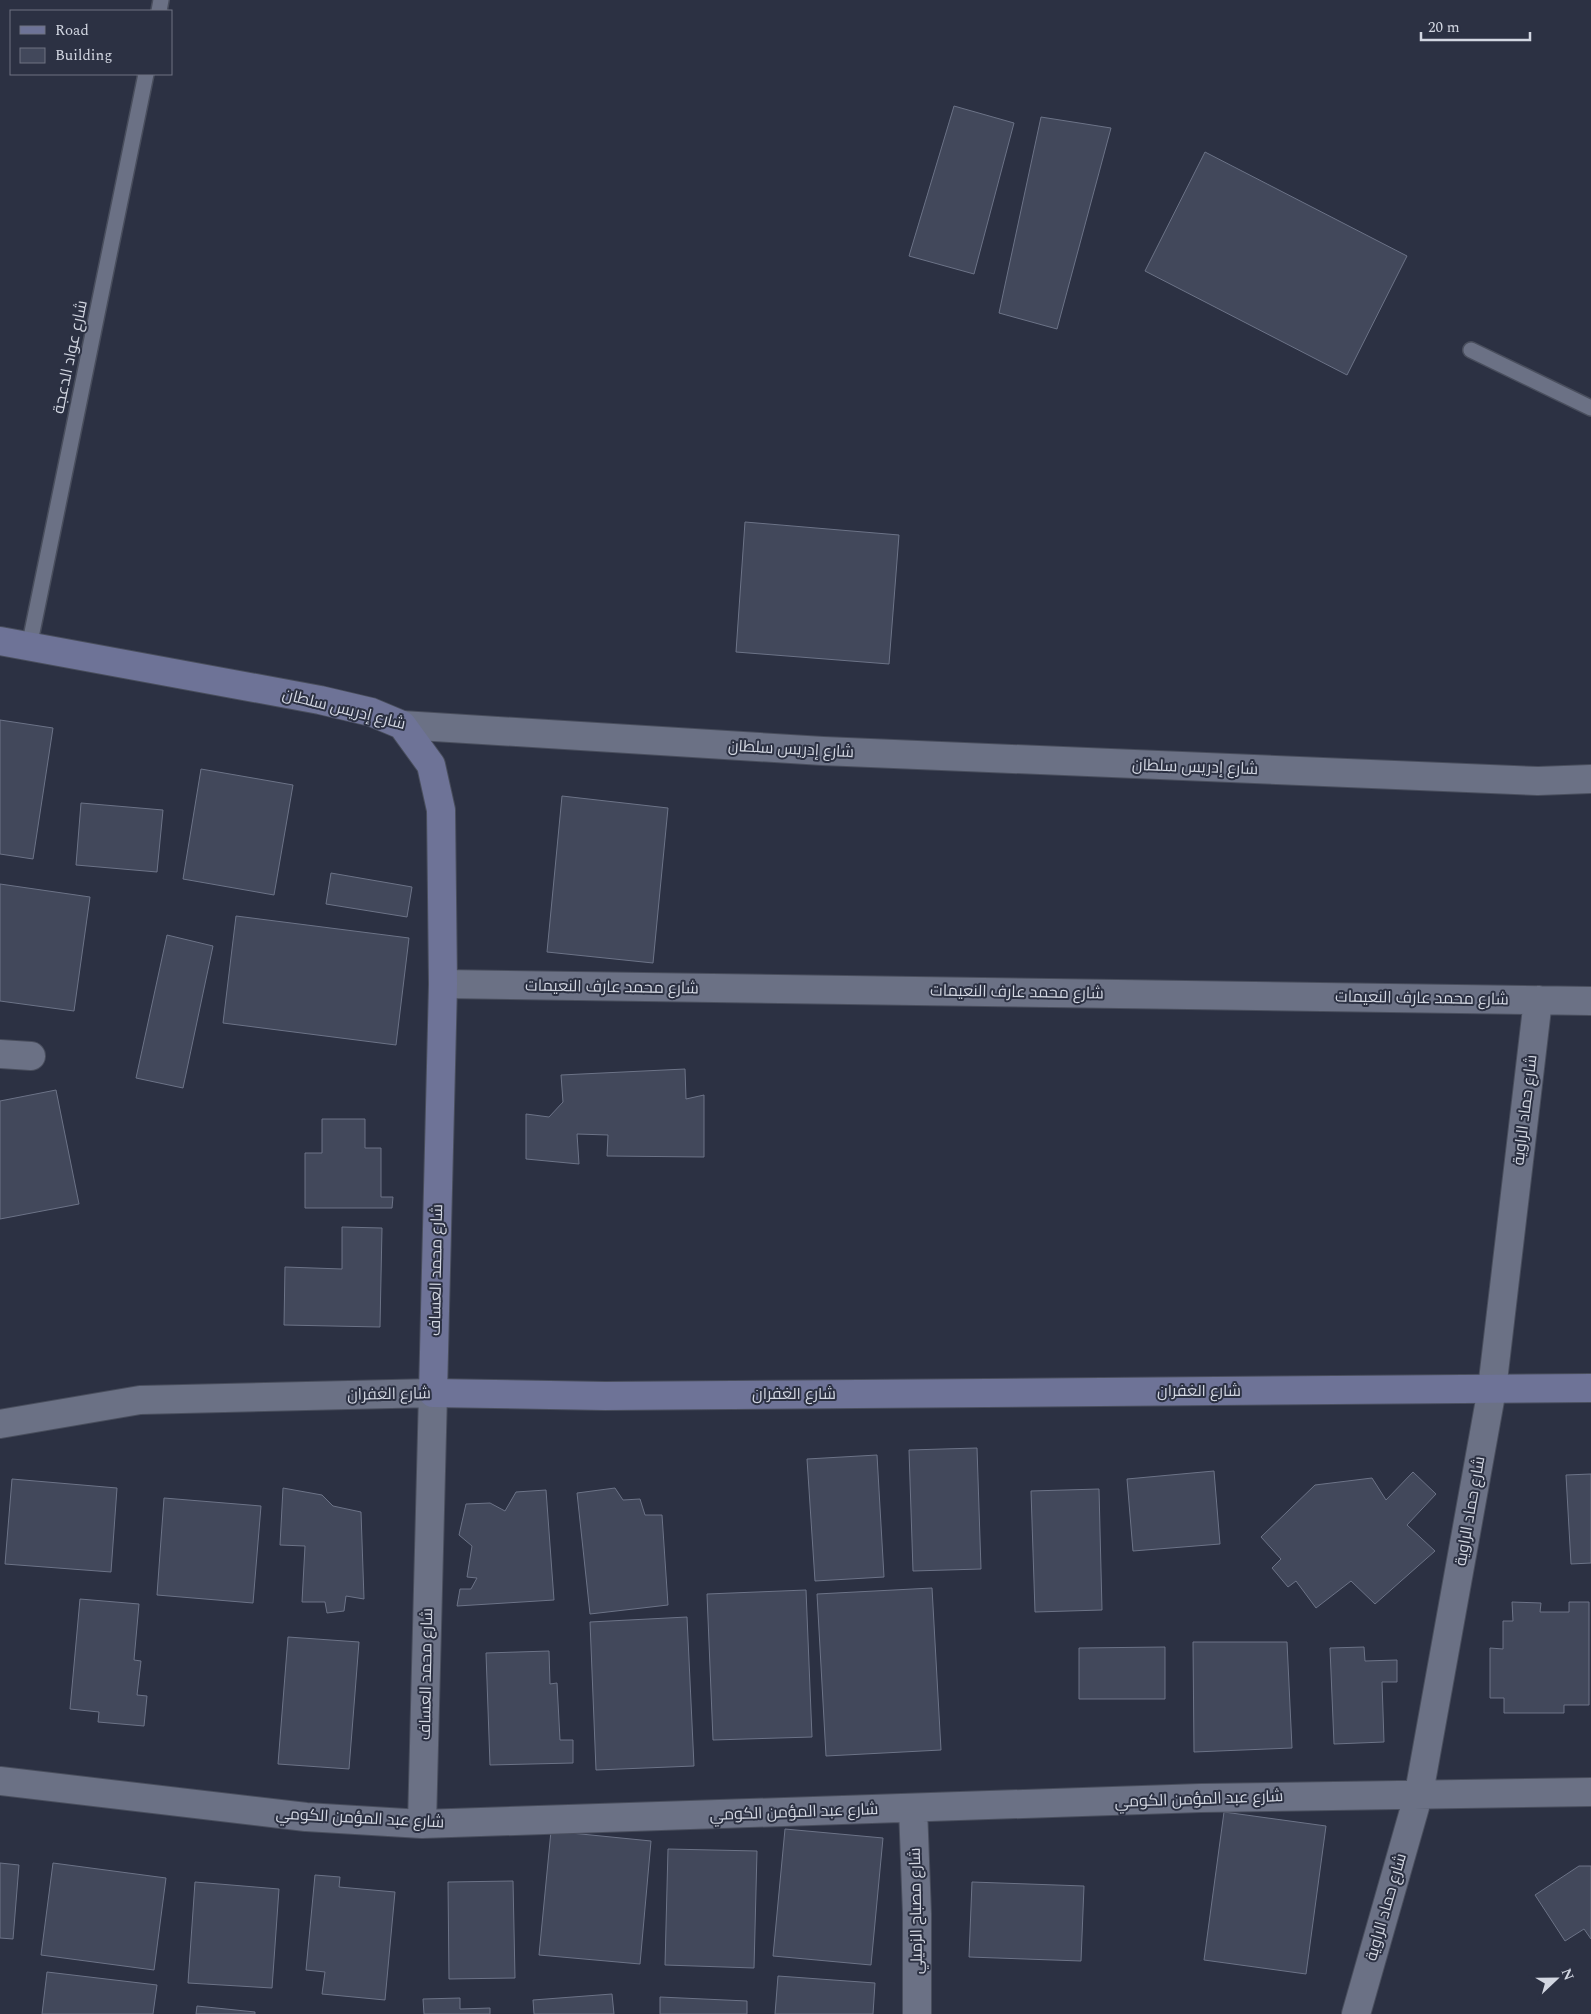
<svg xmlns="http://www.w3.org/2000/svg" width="1591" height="2014" viewBox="0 0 1591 2014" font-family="Spectral,Cairo,serif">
<rect width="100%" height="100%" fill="#2c3143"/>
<!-- building -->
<path fill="#42485b" stroke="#6c7387" d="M954,106L1014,123L974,274L909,256Z
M1041,117L1111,128L1057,329L999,313Z
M1205,152L1407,256L1347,375L1145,271Z
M745,522L899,535L889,664L736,652Z
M0,720L53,728L33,859L0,854Z
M201,769L293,785L274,895L183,879Z
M562,796L668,808L653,963L547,952Z
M81,803L163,810L157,872L76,865Z
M331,873L412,887L407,917L326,904Z
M0,884L90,897L74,1011L0,1001Z
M236,916L409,938L396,1045L223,1023Z
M167,935L213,946L183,1088L136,1078Z
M685,1069L686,1099L704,1095V1157L607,1156L608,1135L577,1134L579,1164L526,1159V1114L549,1117L563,1102L561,1075Z
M56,1090L79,1204L0,1219V1101Z
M322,1119H365V1148H381V1197H393L392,1208H305V1153H322Z
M342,1227L382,1228L380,1327L284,1325L285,1267L342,1269Z
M977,1448L981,1569L913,1571L909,1450Z
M877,1455L884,1577L815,1581L807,1459Z
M1214,1471L1220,1544L1133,1551L1127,1479Z
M1413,1472L1436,1494L1407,1525L1435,1551L1375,1604L1351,1581L1316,1608L1296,1581L1288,1587L1272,1568L1281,1559L1261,1537L1315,1485L1372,1478L1386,1500Z
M1591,1474V1563L1571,1564L1566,1475Z
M12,1479L117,1488L111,1572L5,1564Z
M283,1488L322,1495L333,1506L361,1512L364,1599L346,1596L344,1611L327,1613L325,1602H302L305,1546L280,1545Z
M615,1488L623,1500L640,1499L645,1515H662L668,1605L590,1614L577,1493Z
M1099,1489L1102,1610L1035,1612L1031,1491Z
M546,1490L554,1600L457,1606L460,1589H471L477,1578L467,1577L472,1546L459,1535L466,1504L490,1503L505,1511L516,1492Z
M164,1498L261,1506L253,1603L157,1595Z
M932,1588L941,1750L826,1756L817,1594Z
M806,1590L812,1737L713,1740L707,1594Z
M80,1599L139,1604L134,1660L141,1661L137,1695L147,1696L144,1726L98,1722L99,1712L70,1709Z
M1512,1602L1541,1603L1540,1612H1569V1602H1589V1705H1564V1713H1504V1698H1490V1648L1503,1649V1621H1513Z
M687,1617L694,1766L596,1770L590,1622Z
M288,1637L359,1642L349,1769L278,1764Z
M1193,1642H1287L1292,1748L1194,1752Z
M1165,1647V1699H1079V1648Z
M1364,1647L1365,1661L1397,1660V1682H1382L1384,1742L1334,1744L1330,1648Z
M549,1651L550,1684L557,1683L560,1740H573V1763L490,1765L486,1653Z
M1224,1812L1326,1826L1306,1974L1204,1960Z
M785,1829L883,1838L871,1965L773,1956Z
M551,1831L651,1841L640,1964L539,1955Z
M668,1849L757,1851L754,1968L665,1965Z
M0,1863L19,1865L13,1939L0,1938Z
M53,1863L166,1878L154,1970L41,1955Z
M1579,1866H1591V1939L1584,1929L1565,1941L1535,1895Z
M315,1875L340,1877L339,1887L395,1892L385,2000L322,1994L325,1972L306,1970Z
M513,1881L515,1978L449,1979L448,1882Z
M195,1882L279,1889L272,1988L188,1983Z
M972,1882L1084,1886L1081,1961L969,1957Z
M47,1972L157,1985L153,2014H42Z
M778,1976L875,1983L873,2014H775Z
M612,1994L614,2014H534L533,2000Z
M660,1997L747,2001V2014H660Z
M460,1998V2009L490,2008V2014H424L423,1999Z
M197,2006L255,2012V2014H196Z"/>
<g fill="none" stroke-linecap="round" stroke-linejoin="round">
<defs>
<path id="lane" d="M159,11L161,0
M1471,350L1591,408
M29,647L146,74"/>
<path id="street" d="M402,725L823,751L1538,781L1591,779
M443,984L1591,1001
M0,1054L31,1056
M0,1424L140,1400L433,1393L422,1824
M0,1781L306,1817L422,1824L1201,1798L1591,1792
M913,1808L917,1914V2014
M1356,2014L1419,1793L1492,1389L1538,1000"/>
<path id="secondary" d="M0,641L320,700L371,712L402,725L431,765L441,810L443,984L433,1393L605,1396L1591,1388"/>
</defs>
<!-- lane casing -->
<use href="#lane" stroke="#494e5d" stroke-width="18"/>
<!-- street casing -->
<use href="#street" stroke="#494e5d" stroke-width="30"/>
<!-- secondary casing -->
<use href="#secondary" stroke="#494e5d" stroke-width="30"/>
<!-- lane -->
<use href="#lane" stroke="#6b7185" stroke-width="15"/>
<!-- street -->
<use href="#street" stroke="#6b7185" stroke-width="28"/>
<!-- secondary -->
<use href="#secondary" stroke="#6e7397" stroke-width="28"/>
</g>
<g text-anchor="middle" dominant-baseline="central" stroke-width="4" stroke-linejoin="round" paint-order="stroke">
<!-- street labels -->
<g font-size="16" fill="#d2d6e1" stroke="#2c3143">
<text transform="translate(70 357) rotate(-78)">شارع عواد الدعجة</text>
<text transform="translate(344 709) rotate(14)">شارع إدريس سلطان</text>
<text transform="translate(791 749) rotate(3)">شارع إدريس سلطان</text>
<text transform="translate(1195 767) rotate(2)">شارع إدريس سلطان</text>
<text transform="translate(612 987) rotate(1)">شارع محمد عارف النعيمات</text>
<text transform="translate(1017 992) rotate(1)">شارع محمد عارف النعيمات</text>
<text transform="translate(1422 998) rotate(1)">شارع محمد عارف النعيمات</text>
<text transform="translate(1525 1110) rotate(-83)">شارع حماد الراوية</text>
<text transform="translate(436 1270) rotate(-89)">شارع محمد العساف</text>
<text x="1199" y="1391">شارع الغفران</text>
<text transform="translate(389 1394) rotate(-1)">شارع الغفران</text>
<text x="794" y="1394">شارع الغفران</text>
<text transform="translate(1470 1511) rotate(-80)">شارع حماد الراوية</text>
<text transform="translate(426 1674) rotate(-89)">شارع محمد العساف</text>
<text transform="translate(1199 1799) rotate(-2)">شارع عبد المؤمن الكومي</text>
<text transform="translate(794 1812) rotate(-2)">شارع عبد المؤمن الكومي</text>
<text transform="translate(360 1818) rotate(3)">شارع عبد المؤمن الكومي</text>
<text transform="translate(1386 1907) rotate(-74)">شارع حماد الراوية</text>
<text transform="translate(916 1911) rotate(-91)">شارع مصباح الزميلي</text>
</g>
</g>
<!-- legend -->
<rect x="10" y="10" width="162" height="65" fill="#2c3143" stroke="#6e7382"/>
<rect x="20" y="26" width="25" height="8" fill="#6e7397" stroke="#6e7382"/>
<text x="55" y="35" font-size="15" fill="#d2d6e1">Road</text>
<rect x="20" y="48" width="25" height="15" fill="#42485b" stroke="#6e7382"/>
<text x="55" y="60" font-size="15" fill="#d2d6e1">Building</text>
<!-- north arrow -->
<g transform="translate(1556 1979) rotate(68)" stroke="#2c3143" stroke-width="4" paint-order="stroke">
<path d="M0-4L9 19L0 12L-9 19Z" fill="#d2d6e1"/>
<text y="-8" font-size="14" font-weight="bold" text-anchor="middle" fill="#d2d6e1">N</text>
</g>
<!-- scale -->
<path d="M1421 32v8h109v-8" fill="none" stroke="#d2d6e1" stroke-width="2.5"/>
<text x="1428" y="32" font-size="15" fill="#d2d6e1" stroke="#2c3143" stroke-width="4" paint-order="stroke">20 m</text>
</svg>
